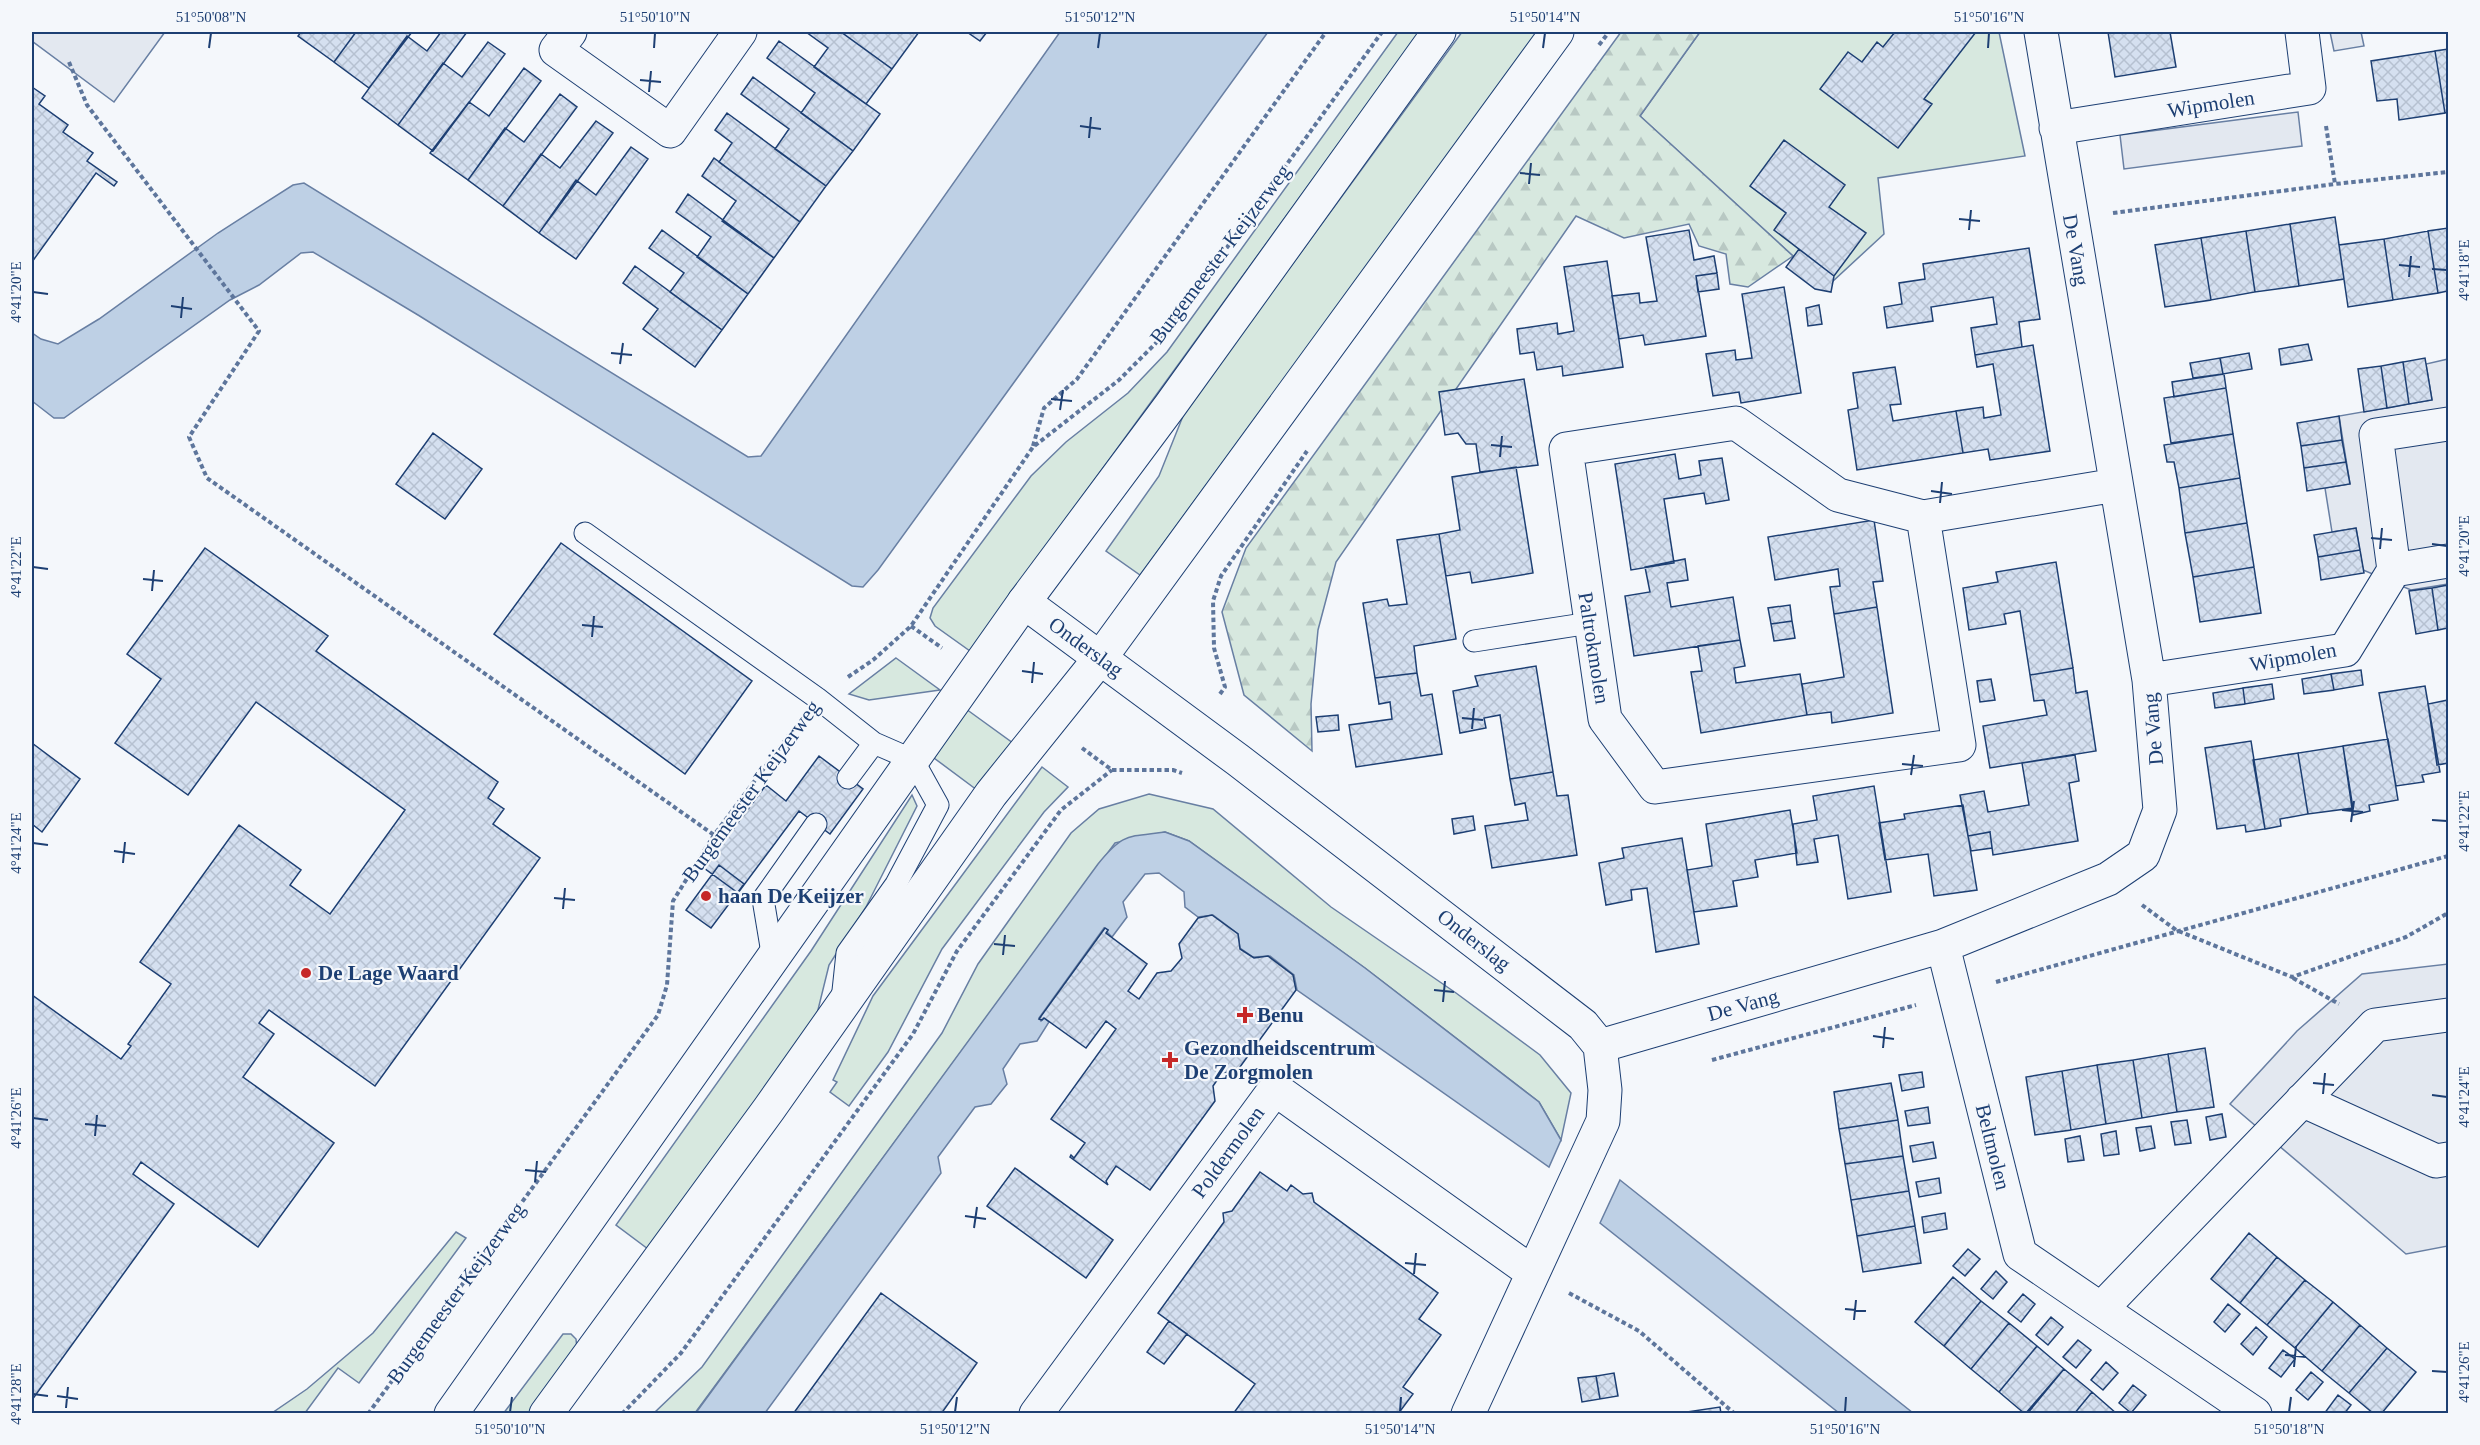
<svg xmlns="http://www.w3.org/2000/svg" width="2480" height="1445" viewBox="0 0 2480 1445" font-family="Georgia,serif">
<defs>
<pattern id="forest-firs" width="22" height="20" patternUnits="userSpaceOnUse" patternTransform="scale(1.5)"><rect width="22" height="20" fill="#d7e8df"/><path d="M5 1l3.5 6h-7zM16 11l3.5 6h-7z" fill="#b8c8c3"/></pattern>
<pattern id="building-cross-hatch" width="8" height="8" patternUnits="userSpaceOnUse" patternTransform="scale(1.5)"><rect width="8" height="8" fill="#d5e0f0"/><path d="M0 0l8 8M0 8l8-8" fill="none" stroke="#b6c1d1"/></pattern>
</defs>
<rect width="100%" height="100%" fill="#f4f7fb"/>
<!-- green -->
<path fill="#d7e8df" stroke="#687fa3" stroke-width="1.5" d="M1398,32H1420L970,651L935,626L930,618L933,608L1031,476L1066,442L1128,393L1167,352Z
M1462,32H1539L1140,575L1106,551L1159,476L1185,411Z
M1700,32H1999L2025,156L1878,178L1884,234L1832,282L1793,256L1640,116Z
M896,658L940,690L869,700L849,694Z
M966,709L1017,746L981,793L934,758Z
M1042,767L1068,787L1044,812L942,949L888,1052L849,1106L830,1092L837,1082L833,1080L873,996Z
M1149,794L1213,809L1331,907L1456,993L1540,1055L1571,1093L1561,1140L1539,1102L1365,968L1189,841L1165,832L1115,843L695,1413L653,1414L702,1367L942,1033L978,964L1071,833L1099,809Z
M912,795L917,806L866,907L829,965L815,1022L648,1249L616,1225L811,951Z
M456,1232L466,1238L359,1383L338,1368L305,1413H272L307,1389L373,1333Z
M563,1334H571L576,1339L577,1349L529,1413L503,1414Z"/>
<!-- forest -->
<path fill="url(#forest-firs)" stroke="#687fa3" stroke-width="1.5" d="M1621,32H1700L1640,116L1793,256L1748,287L1730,284L1726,254L1699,246L1689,224L1624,238L1576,216L1336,562L1318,630L1311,704L1312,751L1244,695L1222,612L1246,548Z"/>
<!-- parking -->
<path fill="#e3e8f0" stroke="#687fa3" stroke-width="1.5" d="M32,32H165L114,102L32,41Z
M2330,32H2361L2364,46L2334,51Z
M2298,112L2302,146L2124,169L2120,135Z
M2448,359V584L2411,590L2363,570L2356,528L2332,532L2325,488L2350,484L2339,416L2432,400L2426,364Z
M2448,964V1246L2406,1254L2230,1104L2297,1031L2362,974Z"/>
<!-- water -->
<path fill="#bed0e5" stroke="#687fa3" stroke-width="1.5" d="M1060,32H1268L878,570L863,587L852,586L418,315L313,252L301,253L259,285L230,300L64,418H54L32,401V333L41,339L58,344L99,319L218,233L293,185L304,183L748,457L761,456Z
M1165,832L1189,841L1365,968L1539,1102L1561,1140L1549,1167L1297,990L1294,975L1270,956L1253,957L1240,948L1238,934L1213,915L1198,917L1185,907L1184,892L1159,873L1145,874L1123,902L1127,917L1112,937L1107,932L1108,930L1104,928L1039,1018L1041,1021L1044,1018L1049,1022L1037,1041L1020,1044L1003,1069L1007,1084L991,1104L975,1107L938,1157L941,1173L765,1413L695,1414L1098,864C1123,833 1127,837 1165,832Z
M1620,1180L1913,1413H1839L1600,1223Z"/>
<!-- building -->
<path fill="url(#building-cross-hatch)" stroke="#1d3f73" stroke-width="1.5" d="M301,32H356L334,62L298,36Z
M356,32H412L369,88L334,62Z
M441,32H467L398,125L362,98L407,36L427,51Z
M806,32H841L892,69L866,104L814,67L828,48Z
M841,32H919L892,69Z
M967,32H987L980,41Z
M1895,32H1976L1924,99L1932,104L1898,148L1820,89L1848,52L1862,62L1877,42L1883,47Z
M2108,32H2170L2176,67L2115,77Z
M779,41L880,114L853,151L801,113L815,93L767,58Z
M488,42L505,54L433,151L398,125L443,63L462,77Z
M2448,49V112L2445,113L2435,51Z
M2435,51L2445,113L2399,120L2397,99L2377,101L2371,61Z
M524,68L541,81L468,180L430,153L469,102L489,116Z
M753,77L853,151L826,186L775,149L789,129L741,94Z
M32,87L45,96L39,104L68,125L63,132L93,153L87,161L117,182L114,186L96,173L32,262Z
M560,94L577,107L503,206L468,180L505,128L524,142Z
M727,113L826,186L800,222L719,162L732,143L715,130Z
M596,121L613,133L539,233L503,206L541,154L560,168Z
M1784,140L1845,185L1829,207L1866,233L1834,276L1774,230L1786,213L1750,186Z
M631,147L648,159L576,259L539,233L576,180L596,195Z
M714,158L800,222L774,258L722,221L736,201L702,176Z
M688,194L774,258L748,294L697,257L711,237L676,212Z
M2335,217L2344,279L2299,286L2290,224Z
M2290,224L2299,286L2255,292L2246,231Z
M2448,228V291L2438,293L2428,231Z
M662,230L748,294L722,330L670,292L684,273L649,248Z
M1689,230L1694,260L1714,256L1717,273L1696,276L1706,336L1645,345L1643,335L1619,339L1612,296L1639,293L1640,303L1657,301L1646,237Z
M2246,231L2255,292L2211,300L2201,238Z
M2428,231L2438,293L2393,300L2384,239Z
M2201,238L2211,300L2165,307L2155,245Z
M2384,239L2393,300L2348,307L2339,245Z
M2029,248L2040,319L2019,322L2022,347L1975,355L1971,328L1997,324L1993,297L1931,307L1933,321L1887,328L1884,307L1902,304L1899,283L1925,279L1923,264Z
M1799,249L1834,276L1831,292L1815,289L1786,267Z
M1607,261L1623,367L1563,376L1562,366L1537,370L1534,352L1520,354L1517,329L1557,323L1558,334L1574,331L1564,267Z
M635,266L722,330L695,367L643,329L658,309L623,283Z
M1717,273L1719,289L1698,292L1696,276Z
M1784,287L1801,393L1741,403L1739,392L1713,396L1706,354L1735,350L1736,360L1752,358L1742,294Z
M1819,305L1822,324L1808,326L1806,308Z
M2308,344L2312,360L2281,365L2279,349Z
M2033,345L2050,451L1990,460L1988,449L1963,453L1956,411L1983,407L1984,418L2001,415L1993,364L1977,367L1975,355Z
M2249,353L2252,369L2223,374L2220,358Z
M2220,358L2223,374L2193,378L2190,363Z
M2425,358L2432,400L2409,404L2403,362Z
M2403,362L2409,404L2387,408L2381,366Z
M2381,366L2387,408L2364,412L2358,369Z
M1895,367L1901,404L1890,405L1893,421L1956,411L1963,453L1857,470L1848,410L1858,408L1853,373Z
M2224,374L2226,388L2174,397L2172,382Z
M1524,379L1538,465L1480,472L1476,444H1466L1458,433L1445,435L1439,392Z
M2226,388L2233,434L2171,443L2164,398Z
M2339,416L2342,440L2301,446L2297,423Z
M433,433L482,469L445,519L396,484Z
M2233,434L2240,478L2179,488L2174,462H2167L2164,445Z
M2342,440L2346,462L2304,468L2301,446Z
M1675,454L1679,479L1701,475L1699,461L1722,458L1729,500L1706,504L1704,493L1664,499L1674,563L1631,570L1615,464Z
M2346,462L2350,484L2307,491L2304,468Z
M1516,467L1533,573L1472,583L1470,572L1446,576L1439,534L1460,530L1452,477Z
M2240,478L2247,523L2185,533L2179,488Z
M1874,520L1883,581L1873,582L1877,607L1834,614L1830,587L1840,586L1838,569L1775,580L1768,537Z
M2247,523L2254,567L2193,577L2185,533Z
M2356,528L2360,550L2318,557L2314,535Z
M1439,534L1456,639L1414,646L1417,673L1375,678L1363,603L1387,599L1389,606L1407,604L1397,540Z
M561,543L752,681L685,774L494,634Z
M205,548L328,636L316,651L498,782L488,798L504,809L493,824L540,858L375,1086L269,1010L259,1023L274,1034L243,1077L334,1143L258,1247L141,1162L133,1174L174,1204L32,1400V995L121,1059L131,1046L128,1044L171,984L140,962L239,825L301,870L290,885L330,914L405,810L256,702L188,795L115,743L161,679L127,654Z
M2360,550L2364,573L2321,580L2318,557Z
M1685,559L1688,580L1667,583L1671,607L1733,597L1740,640L1634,656L1625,596L1650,592L1645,567Z
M2056,562L2073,668L2030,675L2020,611L2004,614L2006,624L1969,630L1963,588L1998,582L1996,572Z
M2254,567L2261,613L2200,622L2193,577Z
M2448,585V628L2438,630L2432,588Z
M2432,588L2438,630L2416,634L2409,591Z
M1790,605L1792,621L1771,624L1768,608Z
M1877,607L1893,713L1832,723L1831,712L1807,715L1802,684L1844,677L1834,614Z
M1792,621L1795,638L1774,641L1771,624Z
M1740,640L1745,666L1734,668L1736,683L1800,674L1807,715L1701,733L1691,672L1702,671L1698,646Z
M1536,666L1553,772L1510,779L1500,715L1484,718L1486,728L1460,733L1453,691L1478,686L1475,676Z
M2073,668L2076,693L2087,691L2096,751L1990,768L1983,726L2047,715L2044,700L2034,701L2030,675Z
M2361,670L2363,685L2334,690L2331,674Z
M1417,673L1421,696L1432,694L1442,754L1356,767L1349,725L1392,719L1390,702L1379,704L1375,678Z
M2331,674L2334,690L2304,694L2302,679Z
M1991,679L1995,700L1980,702L1977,681Z
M2272,684L2274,699L2245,704L2243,688Z
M2425,686L2440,772L2422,775L2424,782L2396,786L2379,693Z
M2243,688L2245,704L2215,708L2213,693Z
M2448,700V763L2437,765L2428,704Z
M1338,715L1339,730L1318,732L1316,717Z
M2388,739L2398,800L2369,805L2370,811L2353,815L2343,746Z
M2251,741L2265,829L2246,832L2245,825L2217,829L2205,748Z
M32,743L80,779L42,832L32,824Z
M2343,746L2353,808L2308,814L2298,753Z
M2298,753L2308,814L2280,819L2281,826L2265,829L2253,760Z
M2075,755L2079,781L2069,783L2078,841L1993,855L1990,832L1968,836L1960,795L1984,791L1988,812L2029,805L2022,763Z
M819,756L863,789L830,834L799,811L738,893L704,868L766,785L786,801Z
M1553,772L1557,796L1568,795L1577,855L1492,868L1485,826L1528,820L1525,803L1515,805L1510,779Z
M1874,786L1891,892L1848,899L1838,835L1814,839L1818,862L1797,865L1793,824L1817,820L1813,796Z
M1963,805L1977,890L1934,896L1928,854L1885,860L1879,823L1905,819L1904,814Z
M1790,810L1797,853L1755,860L1758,877L1733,881L1737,906L1694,912L1687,870L1712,866L1706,824Z
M1473,816L1475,830L1454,834L1452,819Z
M1990,832L1992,848L1971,851L1968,836Z
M1682,838L1699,944L1656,952L1647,888L1631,890L1632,900L1606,905L1599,863L1624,858L1622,848Z
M719,865L744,884L711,928L686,910Z
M1212,915L1238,934L1240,949L1254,958L1268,956L1293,975L1296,990L1237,1071L1222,1073L1213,1086L1215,1101L1150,1190L1116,1166L1106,1181L1108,1185L1070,1157L1071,1155L1074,1158L1085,1143L1051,1119L1116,1029L1106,1021L1086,1048L1044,1018L1042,1020L1039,1019L1105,928L1108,930L1106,933L1147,964L1128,991L1139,999L1157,973L1171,971L1182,958L1179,944L1198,918Z
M2205,1048L2214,1107L2177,1112L2168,1054Z
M2168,1054L2177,1112L2142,1118L2133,1060Z
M2133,1060L2142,1118L2106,1124L2097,1065Z
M2097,1065L2106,1124L2071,1130L2062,1071Z
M2062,1071L2071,1130L2035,1135L2026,1077Z
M1922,1072L1924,1087L1902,1091L1899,1075Z
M1891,1083L1898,1120L1839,1129L1834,1092Z
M1928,1107L1930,1123L1908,1126L1905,1111Z
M2222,1114L2226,1137L2210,1140L2206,1117Z
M1898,1120L1903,1156L1845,1164L1839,1129Z
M2187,1120L2191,1143L2175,1145L2171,1122Z
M2151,1126L2155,1148L2140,1151L2136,1128Z
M2116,1131L2119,1154L2104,1156L2101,1134Z
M2080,1136L2084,1160L2068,1162L2065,1139Z
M1933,1142L1936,1158L1913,1162L1910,1146Z
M1903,1156L1909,1191L1851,1200L1845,1164Z
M1015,1168L1113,1240L1086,1278L987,1206Z
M1260,1172L1287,1191L1291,1185L1303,1194L1312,1193L1314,1202L1438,1293L1419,1319L1441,1335L1403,1387L1413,1394L1398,1414H1233L1255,1384L1158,1313L1224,1222L1223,1213L1232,1211Z
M1939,1178L1941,1193L1919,1197L1916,1182Z
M1909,1191L1915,1226L1857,1236L1851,1200Z
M1945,1213L1947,1229L1924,1233L1922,1217Z
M1915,1226L1921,1263L1863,1272L1857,1236Z
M2249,1233L2277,1257L2240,1303L2211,1279Z
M1968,1249L1980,1259L1965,1276L1953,1266Z
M2277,1257L2305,1280L2267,1325L2240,1303Z
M1996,1271L2007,1282L1993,1299L1981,1289Z
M1953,1277L1981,1301L1944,1346L1915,1322Z
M2305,1280L2333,1302L2295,1348L2267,1325Z
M881,1293L977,1363L941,1414H793Z
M2023,1294L2035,1304L2021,1322L2008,1312Z
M1981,1301L2009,1323L1971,1369L1944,1346Z
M2333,1302L2360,1325L2322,1371L2295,1348Z
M2228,1304L2240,1314L2225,1332L2214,1322Z
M2051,1317L2063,1327L2048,1345L2036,1335Z
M1169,1321L1187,1334L1164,1364L1147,1352Z
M2009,1323L2037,1346L1999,1392L1971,1369Z
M2360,1325L2387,1348L2349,1393L2322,1371Z
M2256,1327L2267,1337L2253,1355L2241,1344Z
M2078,1340L2091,1350L2076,1368L2063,1357Z
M2037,1346L2064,1369L2025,1414L1999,1392Z
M2387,1348L2416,1372L2381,1414H2374L2349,1393Z
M2283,1350L2295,1359L2281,1377L2269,1368Z
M2106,1362L2118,1373L2103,1390L2091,1380Z
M2064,1369L2092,1392L2074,1414H2027Z
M2311,1372L2323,1382L2308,1400L2296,1390Z
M1614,1373L1618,1396L1600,1399L1596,1376Z
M1596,1376L1600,1399L1582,1402L1578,1378Z
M2133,1385L2146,1395L2131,1413L2119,1403Z
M2092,1392L2117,1414H2074Z
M2338,1395L2351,1405L2344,1414H2324Z
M1720,1407L1721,1414H1681L1680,1413Z"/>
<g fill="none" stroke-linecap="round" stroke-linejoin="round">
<defs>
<path id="service" d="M585,533L817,698L874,743
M1474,641L1590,623
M773,959L763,899L816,824
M842,1000L847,953L896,884L938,805L913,760L874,743L848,778"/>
<path id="minor" d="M570,32L556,50L670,131L740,32
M2056,128L2309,88L2302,32
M1923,517L1959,745L1655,787L1605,719L1566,449L1736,423L1838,495L1923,517L2116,485
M2394,570L2376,435L2448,424
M1024,602L1238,760L1583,1025L1600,1046L1605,1090L1603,1121L1468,1414
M2149,680L2345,650L2394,570L2448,561
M1943,946L2020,1254L2255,1414
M1600,1046L1943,946L2108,879L2143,855L2160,810L2149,680L2041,32
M2302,1100L2436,1161L2448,1159
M2101,1309L2375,1025L2448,1015
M1036,1414L1275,1089L1533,1273"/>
<path id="secondary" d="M451,1414L1024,602L1170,406L1439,32
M546,1414L769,1109L991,794L1101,657L1557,32"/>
</defs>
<!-- service casing -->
<use href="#service" stroke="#1d3f73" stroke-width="23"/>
<!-- minor casing -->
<use href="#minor" stroke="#1d3f73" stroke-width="35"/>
<!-- secondary casing -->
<use href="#secondary" stroke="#1d3f73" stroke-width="35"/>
<!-- path -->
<path stroke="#5e769c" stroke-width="4" stroke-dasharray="4.5 3" stroke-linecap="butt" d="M1599,45L1609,32
M69,62L87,105L259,331L189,437L207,478L714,835
M2326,126L2335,184L2448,172
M2113,213L2335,184
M1033,446L1044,408L1077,379L1326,32
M911,626L942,648
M848,677L873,660L911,626L1033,447L1119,380L1164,335L1382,32
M1220,694L1225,687L1214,648L1213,601L1221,576L1307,451
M1082,748L1112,770
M1112,770H1173L1182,773
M2142,905L2176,930L2292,977L2406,937L2448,913
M2293,978L2339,1004
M1996,982L2448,856
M1712,1060L1916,1005
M1569,1293L1639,1331L1735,1414
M368,1414L658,1015L667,985L673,901L714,835L795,727
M622,1414L681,1353L913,1034L957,951L1061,810L1112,770"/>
<!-- service -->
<use href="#service" stroke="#f4f7fb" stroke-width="21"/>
<!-- minor -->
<use href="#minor" stroke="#f4f7fb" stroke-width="33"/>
<!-- secondary -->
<use href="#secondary" stroke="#f4f7fb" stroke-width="33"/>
</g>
<!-- ticks -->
<path fill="none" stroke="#1d3f73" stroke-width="2" d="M209,48L211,33M654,48L655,33M1098,48L1100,33M1543,48L1545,33M1988,48L1989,33M640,80L661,82M649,92L651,71M1080,126L1101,129M1089,138L1091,117M1520,173L1540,175M1529,184L1531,163M1959,219L1980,221M1969,230L1971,210M2399,265L2420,267M2432,269L2447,270M2409,277L2411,256M33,292L48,294M171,306L192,309M181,318L183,297M611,353L632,355M620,364L623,343M1051,399L1072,401M1060,410L1063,390M1491,445L1512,447M1500,457L1502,436M1931,491L1952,494M1940,503L1942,482M2371,538L2392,540M2432,544L2447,546M2380,549L2382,528M33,567L48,569M143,579L163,581M152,591L154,570M582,625L603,627M592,637L594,616M1022,671L1043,674M1032,683L1034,662M1462,718L1483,720M1472,729L1474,708M1902,764L1923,766M1911,775L1914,755M2342,810L2363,812M2432,820L2447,821M2351,822L2354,801M33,843L48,845M114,851L135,854M123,863L125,842M554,898L575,900M563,909L565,888M994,944L1015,946M1003,955L1005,935M1434,990L1454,992M1443,1002L1445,981M1873,1036L1894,1039M1883,1048L1885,1027M2313,1083L2334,1085M2323,1094L2325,1073M2432,1095L2447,1097M33,1118L48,1120M85,1124L106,1126M95,1136L97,1115M525,1170L546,1172M535,1182L537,1161M965,1216L986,1219M974,1228L977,1207M1405,1263L1426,1265M1414,1274L1416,1253M1845,1309L1866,1311M1854,1320L1856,1300M2285,1355L2306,1357M2294,1367L2296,1346M2432,1371L2447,1372M33,1394L48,1396M57,1396L78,1399M66,1408L68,1387M510,1412L512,1397M955,1412L957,1397M1400,1412L1401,1397M1845,1412L1846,1397M2289,1412L2291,1397"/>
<!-- markers -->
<g fill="#c62828" stroke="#f4f7fb" stroke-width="2">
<circle cx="706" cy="896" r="6"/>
<circle cx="306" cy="973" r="6"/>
<path d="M1242 1006h6v6h6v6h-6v6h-6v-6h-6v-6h6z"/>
<path d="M1167 1051h6v6h6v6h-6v6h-6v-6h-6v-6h6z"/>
</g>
<g text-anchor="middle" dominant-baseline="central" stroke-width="4.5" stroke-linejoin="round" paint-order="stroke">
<!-- street labels -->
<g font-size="21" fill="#1d3f73" stroke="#f4f7fb">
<text transform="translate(2211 104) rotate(-9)">Wipmolen</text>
<text transform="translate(2076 250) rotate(80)">De Vang</text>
<text transform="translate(1220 254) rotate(-53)">Burgemeester Keijzerweg</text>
<text transform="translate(1086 647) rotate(36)">Onderslag</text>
<text transform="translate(1594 648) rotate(81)">Paltrokmolen</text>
<text transform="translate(2293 657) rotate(-10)">Wipmolen</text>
<text transform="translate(2153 729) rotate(-95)">De Vang</text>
<text transform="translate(751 791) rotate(-54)">Burgemeester Keijzerweg</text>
<text transform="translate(1474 940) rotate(38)">Onderslag</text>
<text transform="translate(1743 1005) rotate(-15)">De Vang</text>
<text transform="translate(1993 1147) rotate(76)">Beltmolen</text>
<text transform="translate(1228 1152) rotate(-54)">Poldermolen</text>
<text transform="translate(456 1293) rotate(-54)">Burgemeester Keijzerweg</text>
</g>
<!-- poi labels -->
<g font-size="21" font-weight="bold" fill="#1d3f73" stroke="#f4f7fb" text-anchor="start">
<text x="718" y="896">haan De Keijzer</text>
<text x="318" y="973">De Lage Waard</text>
<text x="1257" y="1015">Benu</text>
<text x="1184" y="1048">Gezondheidscentrum<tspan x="1184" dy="24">De Zorgmolen</tspan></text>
</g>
</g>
<!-- border -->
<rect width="2480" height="1445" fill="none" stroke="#f4f7fb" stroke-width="66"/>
<rect x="33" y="33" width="2414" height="1379" fill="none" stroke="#1d3f73" stroke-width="2"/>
<g font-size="15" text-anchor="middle" fill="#1d3f73">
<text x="211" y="22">51°50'08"N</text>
<text x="655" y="22">51°50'10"N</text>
<text x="1100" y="22">51°50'12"N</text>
<text x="1545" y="22">51°50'14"N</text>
<text x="1989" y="22">51°50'16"N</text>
<text transform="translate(2464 270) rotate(-90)" y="5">4°41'18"E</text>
<text transform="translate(16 292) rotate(-90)" y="5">4°41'20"E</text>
<text transform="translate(2464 546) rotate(-90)" y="5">4°41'20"E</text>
<text transform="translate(16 567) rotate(-90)" y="5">4°41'22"E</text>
<text transform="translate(2464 821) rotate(-90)" y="5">4°41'22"E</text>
<text transform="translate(16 843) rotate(-90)" y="5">4°41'24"E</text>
<text transform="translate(2464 1097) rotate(-90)" y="5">4°41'24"E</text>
<text transform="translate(16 1118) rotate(-90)" y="5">4°41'26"E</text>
<text transform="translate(2464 1372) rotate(-90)" y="5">4°41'26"E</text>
<text transform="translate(16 1394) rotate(-90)" y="5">4°41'28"E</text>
<text x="510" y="1434">51°50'10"N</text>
<text x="955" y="1434">51°50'12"N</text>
<text x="1400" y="1434">51°50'14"N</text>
<text x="1845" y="1434">51°50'16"N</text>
<text x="2289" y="1434">51°50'18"N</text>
</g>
</svg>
